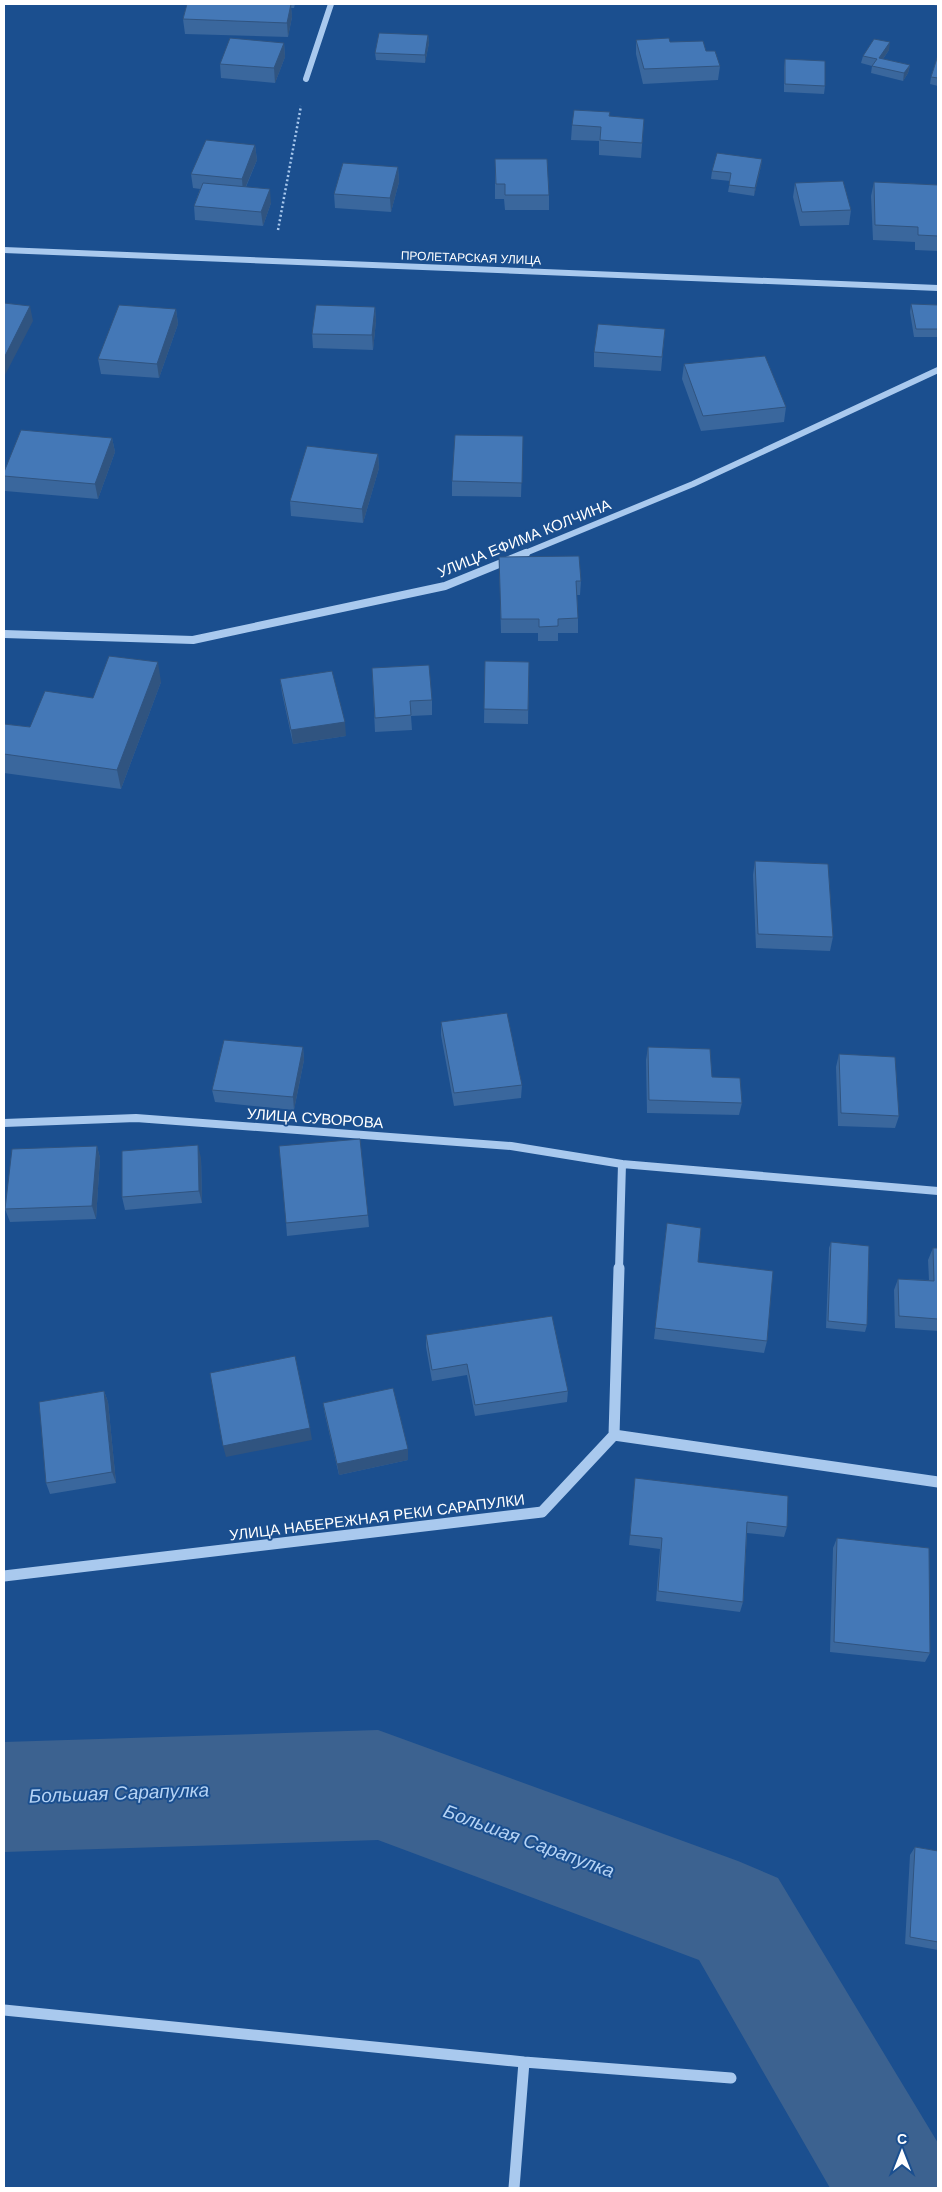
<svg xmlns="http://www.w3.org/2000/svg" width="942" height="2192" viewBox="0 0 942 2192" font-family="Arial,sans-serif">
<rect width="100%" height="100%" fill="#1b4f8f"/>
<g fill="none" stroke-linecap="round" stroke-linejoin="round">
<!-- river -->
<path fill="#3c6290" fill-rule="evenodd" d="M378,1730L738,1861L778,1878L938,2143V2188H830L699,1960L378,1840L4,1852V1742Z"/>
<!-- path -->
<path stroke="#a9c9ee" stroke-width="2.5" stroke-dasharray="2 2.5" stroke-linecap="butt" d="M278,230L301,106"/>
<!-- minor-far2 -->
<path stroke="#a9c9ee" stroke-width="6" d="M306,79L331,4
M4,250L938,288
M523,554L693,484L938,370"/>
<!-- minor-far1 -->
<path stroke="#a9c9ee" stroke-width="8" d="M4,634L193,640L445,586L526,553
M4,1123L136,1118L511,1146L622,1164
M619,1269L622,1164L938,1191"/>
<!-- minor -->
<path stroke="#a9c9ee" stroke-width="11" d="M614,1435L938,1482
M4,1576L542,1512L614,1435L619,1268
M4,2010L524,2062L731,2078
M514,2188L524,2062"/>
</g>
<!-- wall -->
<path fill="#3a679d" d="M187,4H295L294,8H291L292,17L288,37L185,34L183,19Z
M929,4H938V6Z
M428,35L429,43L425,63L376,60L375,53Z
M636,40L706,51L720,66L718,80L643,84L636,54Z
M284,43L285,57L275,83L221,78L220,64Z
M889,50L883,59L910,65L908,73L903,81L871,73L872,66L861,63L863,56Z
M938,55V86L930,84L931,77Z
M785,59L825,86L824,94L784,92V67Z
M610,112V116L644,119L641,158L599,155V141L571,140L572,125Z
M255,145L257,160L246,187L271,203L263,226L195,220L194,206L200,189L193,188L191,174Z
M495,159L549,195V210H505L504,199H495Z
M762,159L761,166L754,196L728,192L730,181L711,179L712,171Z
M398,167L399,182L391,212L335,208L334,194Z
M874,182L938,185V251L915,250V242L873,240L871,196Z
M795,183L851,210L849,225L800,226L793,197Z
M911,304L938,305V337H914L910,312Z
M375,307L376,321L373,350L313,348L312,334Z
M176,309L178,324L159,378L101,374L98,359Z
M665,329L661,371L594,367V352Z
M684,364L786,407L784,422L701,431L682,379Z
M523,436L521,497L452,496V481Z
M112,438L115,452L98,499L5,491L4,483V472Z
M378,454L379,468L363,523L291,516L290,501Z
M499,557L581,581L580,595H577L578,618V633H558V641H538V633H501Z
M485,661L529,662L528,724L484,723Z
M372,668L432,700V715L411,716L412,730L375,732Z
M280,679L346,736L293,744L282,693Z
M161,682L121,789L4,773V724L30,727L93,698Z
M755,861L833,937L830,951L756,948L753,875Z
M441,1022L522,1085L521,1098L454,1106L441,1035Z
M303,1047L304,1060L294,1110L215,1102L212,1090Z
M648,1047L712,1077L742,1103L739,1115L647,1113L646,1060Z
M839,1054L899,1116L895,1128L838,1126L836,1067Z
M97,1146L100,1158L96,1219L10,1222L5,1209Z
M201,1158L202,1203L125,1210L122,1197Z
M368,1215L369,1227L287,1236L286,1223Z
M667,1223L698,1262L767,1341L764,1353L654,1339Z
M831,1242L867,1325L865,1332L826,1328L829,1248Z
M933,1248H938V1331L895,1328L894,1290L898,1279L929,1280L928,1260Z
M426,1335L568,1391L567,1402L475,1416L467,1375L432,1381L426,1347Z
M104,1391L108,1402L116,1483L50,1494L46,1483Z
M323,1403L408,1460L339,1475L325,1415Z
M635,1478L787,1527L784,1537L747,1533L743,1602L740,1612L656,1601L660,1549L629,1545Z
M837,1538L930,1653L925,1662L830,1652L833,1548Z
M915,1847L938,1851V1950L905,1944L910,1855Z"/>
<!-- shaded-wall -->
<path fill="#305480" d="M291,4L292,17L288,37L287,23Z
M428,35L429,43L425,63V55Z
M890,42L889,50L878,66L879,58Z
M284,43L285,57L275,83L274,68Z
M910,65L908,73L903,81L904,73Z
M255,145L257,160L243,193L242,179Z
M762,159L761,166L754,196L755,188Z
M398,167L399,182L391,212L390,198Z
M270,189L271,203L263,226L261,212Z
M30,306L33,321L5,375L4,368V358Z
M375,307L376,321L373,350L372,335Z
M176,309L178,324L159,378L157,364Z
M112,438L115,452L98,499L95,484Z
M378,454L379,468L363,523L362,509Z
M158,662L161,682L121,789L117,770Z
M345,722L346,736L293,744L291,730Z
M303,1047L304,1060L294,1110L293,1097Z
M198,1145L201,1158L202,1203L199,1191Z
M97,1146L100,1158L96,1219L92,1206Z
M104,1391L108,1402L116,1483L112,1472Z
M310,1428L312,1440L226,1457L223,1446Z
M408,1449V1460L339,1475L337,1464Z"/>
<!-- building -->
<path fill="#4478b7" stroke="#305480" d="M187,4H291L287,23L183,19Z
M379,33L428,35L425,55L375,53Z
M230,38L284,43L274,68L220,64Z
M669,38L670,42L703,41L706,51H715L720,66L644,69L636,40Z
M874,39L890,42L879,58L910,65L904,73L872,66L877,59L863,56Z
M938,55V78L931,77Z
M785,59L825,61V86L785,84Z
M574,110L610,112L609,116L644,119L642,143L600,140L601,127L572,125Z
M206,140L255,145L242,179L191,174Z
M717,153L762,159L755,188L729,185L731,173L712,171Z
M495,159H547L549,195H505V184H496Z
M343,163L398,167L390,198L334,194Z
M843,181L851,210L802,212L795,183Z
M874,182L938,185V236L918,235V227L875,225Z
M203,183L270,189L261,212L194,206Z
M4,303L30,306L4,358Z
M911,304L938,305V329H916Z
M119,305L176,309L157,364L98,359Z
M316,305L375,307L372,335L312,334Z
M598,324L665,329L662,357L594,352Z
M765,356L786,407L703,416L684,364Z
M21,430L112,438L95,484L4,476V472Z
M455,435L523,436L522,483L452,481Z
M307,446L378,454L362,509L290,501Z
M579,556L581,581H576L578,618L558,619V626L539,627V619H501L499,557Z
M109,656L158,662L117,770L4,754V724L30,727L45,691L93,698Z
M485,661L529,662L528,710L484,709Z
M429,665L432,700L410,701L411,715L375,718L372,668Z
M332,671L345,722L291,730L280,679Z
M755,861L828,864L833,937L758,934Z
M507,1013L522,1085L454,1093L441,1022Z
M224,1040L303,1047L293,1097L212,1090Z
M648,1047L710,1049L712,1077L740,1078L742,1103L649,1100Z
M839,1054L895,1057L899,1116L841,1113Z
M360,1139L368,1215L286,1223L279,1146Z
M198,1145L199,1191L122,1197V1151Z
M97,1146L92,1206L5,1209L12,1149Z
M667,1223L701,1228L698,1262L773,1271L767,1341L655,1328Z
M831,1242L869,1246L867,1325L828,1321Z
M933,1248H938V1319L899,1316L898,1279L934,1281Z
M552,1316L568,1391L475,1405L467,1364L432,1370L426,1335Z
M295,1356L310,1428L223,1446L210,1373Z
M393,1388L408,1449L337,1464L323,1403Z
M104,1391L112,1472L46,1483L39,1402Z
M635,1478L788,1496L787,1527L747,1522L743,1602L658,1591L662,1538L630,1535Z
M837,1538L929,1548L930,1653L834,1642Z
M915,1847L938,1851V1942L910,1937Z"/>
<g text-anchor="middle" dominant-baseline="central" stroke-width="4" stroke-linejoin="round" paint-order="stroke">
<!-- far-street labels -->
<g font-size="12" fill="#fff" stroke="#1b4f8f">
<text transform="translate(471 258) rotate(2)">ПРОЛЕТАРСКАЯ УЛИЦА</text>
</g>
<!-- street labels -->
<g font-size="15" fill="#fff" stroke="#1b4f8f">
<text transform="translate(524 538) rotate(-22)">УЛИЦА ЕФИМА КОЛЧИНА</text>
<text transform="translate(315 1118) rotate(4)">УЛИЦА СУВОРОВА</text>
<text transform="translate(377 1517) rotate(-7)">УЛИЦА НАБЕРЕЖНАЯ РЕКИ САРАПУЛКИ</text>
</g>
<!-- near-water labels -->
<g font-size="19" font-style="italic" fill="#b5d3f5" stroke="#1b4f8f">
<text transform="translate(119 1793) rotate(-2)">Большая Сарапулка</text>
<text transform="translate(529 1841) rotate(20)">Большая Сарапулка</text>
</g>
</g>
<!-- border -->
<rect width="942" height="2192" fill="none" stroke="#ffffff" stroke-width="10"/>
<!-- north arrow -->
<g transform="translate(902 2152)" stroke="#1b4f8f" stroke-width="4" paint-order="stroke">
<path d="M0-4L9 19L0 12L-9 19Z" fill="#ffffff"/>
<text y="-8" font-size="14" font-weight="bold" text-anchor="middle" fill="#ffffff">С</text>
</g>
</svg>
